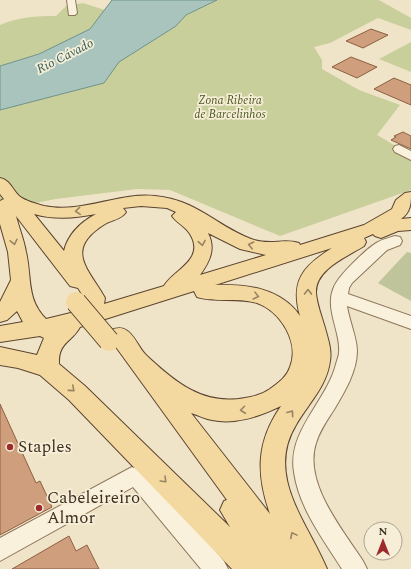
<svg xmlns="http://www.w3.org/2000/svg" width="411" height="569" viewBox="0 0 411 569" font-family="Spectral,serif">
<rect width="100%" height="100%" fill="#f0e4c8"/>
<!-- green -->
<path fill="#c9cf9b" d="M217,0H379L411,18V30L378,18L330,43L314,47L322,60V69L359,90L400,105L377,135L411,155V190L280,236L170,190L137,189L56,199L0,210V106Z
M83,3L105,10L91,29L39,54L0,66V25C18,17 36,16 56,16L66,6Z
M411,42V72L379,59Z"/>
<!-- cemetery -->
<path fill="#bfc49a" d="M407,252L411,253V301L378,283Z"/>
<!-- water -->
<path fill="#a9c4bc" stroke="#6f938a" d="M112,0H217L186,15L176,26L119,62L104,83L0,110V66L39,54L90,29Z"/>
<!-- building -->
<path fill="#cf9f7d" stroke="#8d5f41" d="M371,29L388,35L363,48L346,41Z
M351,57L377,67L357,78L332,67Z
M394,78L411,85V105L374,89Z
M403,132L411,136V149L391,140L396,137L394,136Z
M0,404L36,483L40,481L52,507L0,535Z
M69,536L76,551L87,545L99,569H12Z"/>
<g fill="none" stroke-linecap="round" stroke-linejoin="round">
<defs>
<path id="minor" d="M67,0H75L77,13L75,15H69Z
M399,145L411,151V160L395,152L393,149L395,146Z
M395,236L400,237L402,241L400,245L387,250L352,283L349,288L348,294L411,316V329L347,306C349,320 357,338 357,351C357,371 345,391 335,408C328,419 320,430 316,443C303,483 343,530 363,561L367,569H342C323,539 299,508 294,472C287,431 327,401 336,364C337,360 339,356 339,352C341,332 324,308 334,287C338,276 367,248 378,242C383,239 389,238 395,236Z
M132,467L148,473L224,561L228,569H201L133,487L0,561V538Z"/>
<path id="major" d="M0,178C10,180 12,189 19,196C25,201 37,204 44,206C82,214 118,192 155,196C197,200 215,225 251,239C270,246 283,238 299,243L300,245L364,225L392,209L396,200L405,193L411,192C411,203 411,212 401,219L411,218V230L398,231L381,238L375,236L373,234L364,238L366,242L364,246C347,257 315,269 316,293C317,305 322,317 325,328C328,339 332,350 330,361C327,386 308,404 296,425C265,476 308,523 327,569H232L69,400L40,375L18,368L0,365V347L37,355L44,338L40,336L0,342V326L23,322L17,311L7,320L0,322V302L11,280L8,252L0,224V201L4,199L0,194ZM141,206L167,208L176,212L172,216C177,223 185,226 190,234C206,260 173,270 164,286L104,304L105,298C89,269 63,250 105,224C112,220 122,219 126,212L123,208ZM34,214C55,220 74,218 96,214C81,222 68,234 64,251ZM16,216L70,286L78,288L85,299L84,303L87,309L46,319C26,299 32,277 26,252C24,240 19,228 16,216ZM208,233L240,249L266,255L200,275C210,261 216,249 208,233ZM332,248C303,266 290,281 300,316C281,288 247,284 215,285ZM194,291L197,297C216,303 237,297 257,303C280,311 300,342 290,367C287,377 278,383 270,389C263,394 253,397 245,398C203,406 175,382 147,356C139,349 135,335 126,330C121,327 116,328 111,330L108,336L227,500L224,501L220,510L230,527L85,386L59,364C58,342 72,342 80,327ZM281,406C256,442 256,474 270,514L191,413C198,415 205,419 212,420C236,425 260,416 281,406Z"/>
</defs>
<!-- minor casing -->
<use href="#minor" stroke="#8d765c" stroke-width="2"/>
<!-- major casing -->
<use href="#major" stroke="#5b4430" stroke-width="2"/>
<!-- minor -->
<use href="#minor" fill="#faf1dc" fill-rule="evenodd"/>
<!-- major -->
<use href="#major" fill="#f3d9a0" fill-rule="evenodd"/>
<defs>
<path id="major-bridge" d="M76,302L109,341"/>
</defs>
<!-- major-bridge casing -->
<use href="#major-bridge" stroke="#5b4430" stroke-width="22" stroke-linecap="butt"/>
<!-- major-bridge -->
<use href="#major-bridge" stroke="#f3d9a0" stroke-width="20"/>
</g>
<!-- one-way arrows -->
<defs><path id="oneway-chevron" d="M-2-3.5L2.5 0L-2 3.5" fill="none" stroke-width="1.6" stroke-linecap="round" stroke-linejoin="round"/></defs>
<g stroke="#988460">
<use href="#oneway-chevron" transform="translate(78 211) rotate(175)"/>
<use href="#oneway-chevron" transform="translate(14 242) rotate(77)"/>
<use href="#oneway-chevron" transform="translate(202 243) rotate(80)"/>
<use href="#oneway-chevron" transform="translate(251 245) rotate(-167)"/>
<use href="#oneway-chevron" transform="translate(308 292) rotate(-89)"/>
<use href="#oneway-chevron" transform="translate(256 296) rotate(14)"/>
<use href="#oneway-chevron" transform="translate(72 389) rotate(41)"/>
<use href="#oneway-chevron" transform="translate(243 410) rotate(173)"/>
<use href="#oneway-chevron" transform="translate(291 413) rotate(-54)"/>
<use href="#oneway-chevron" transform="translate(164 480) rotate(45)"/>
<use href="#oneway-chevron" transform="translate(293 535) rotate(-118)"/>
</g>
<!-- markers -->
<g fill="#9e2a2b" stroke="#f7eed8" stroke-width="1.5">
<circle cx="10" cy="447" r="4"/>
<circle cx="39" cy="508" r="4"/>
</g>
<g text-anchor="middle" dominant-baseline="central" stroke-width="3.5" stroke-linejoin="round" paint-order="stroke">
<!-- far-park labels -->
<g font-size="12" font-style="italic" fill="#4d5a26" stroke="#f7eed8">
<text x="230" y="100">Zona Ribeira<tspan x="230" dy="14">de Barcelinhos</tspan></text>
</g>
<!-- far-water labels -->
<g font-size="13" font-style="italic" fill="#2f5d5a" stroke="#f7eed8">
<text transform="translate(65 56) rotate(-27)">Rio Cávado</text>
</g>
<!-- near-poi labels -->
<g font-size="17" fill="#3d2e20" stroke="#f7eed8" text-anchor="start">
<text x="18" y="447">Staples</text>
<text x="47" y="498">Cabeleireiro<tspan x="47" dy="20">Almor</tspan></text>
</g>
</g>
<!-- north arrow -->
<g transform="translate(383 541)"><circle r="19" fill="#f7eed8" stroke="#ada18e"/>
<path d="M0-3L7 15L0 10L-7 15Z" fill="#9e2a2b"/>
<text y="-6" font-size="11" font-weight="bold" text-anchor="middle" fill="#3d2e20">N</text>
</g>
</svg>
